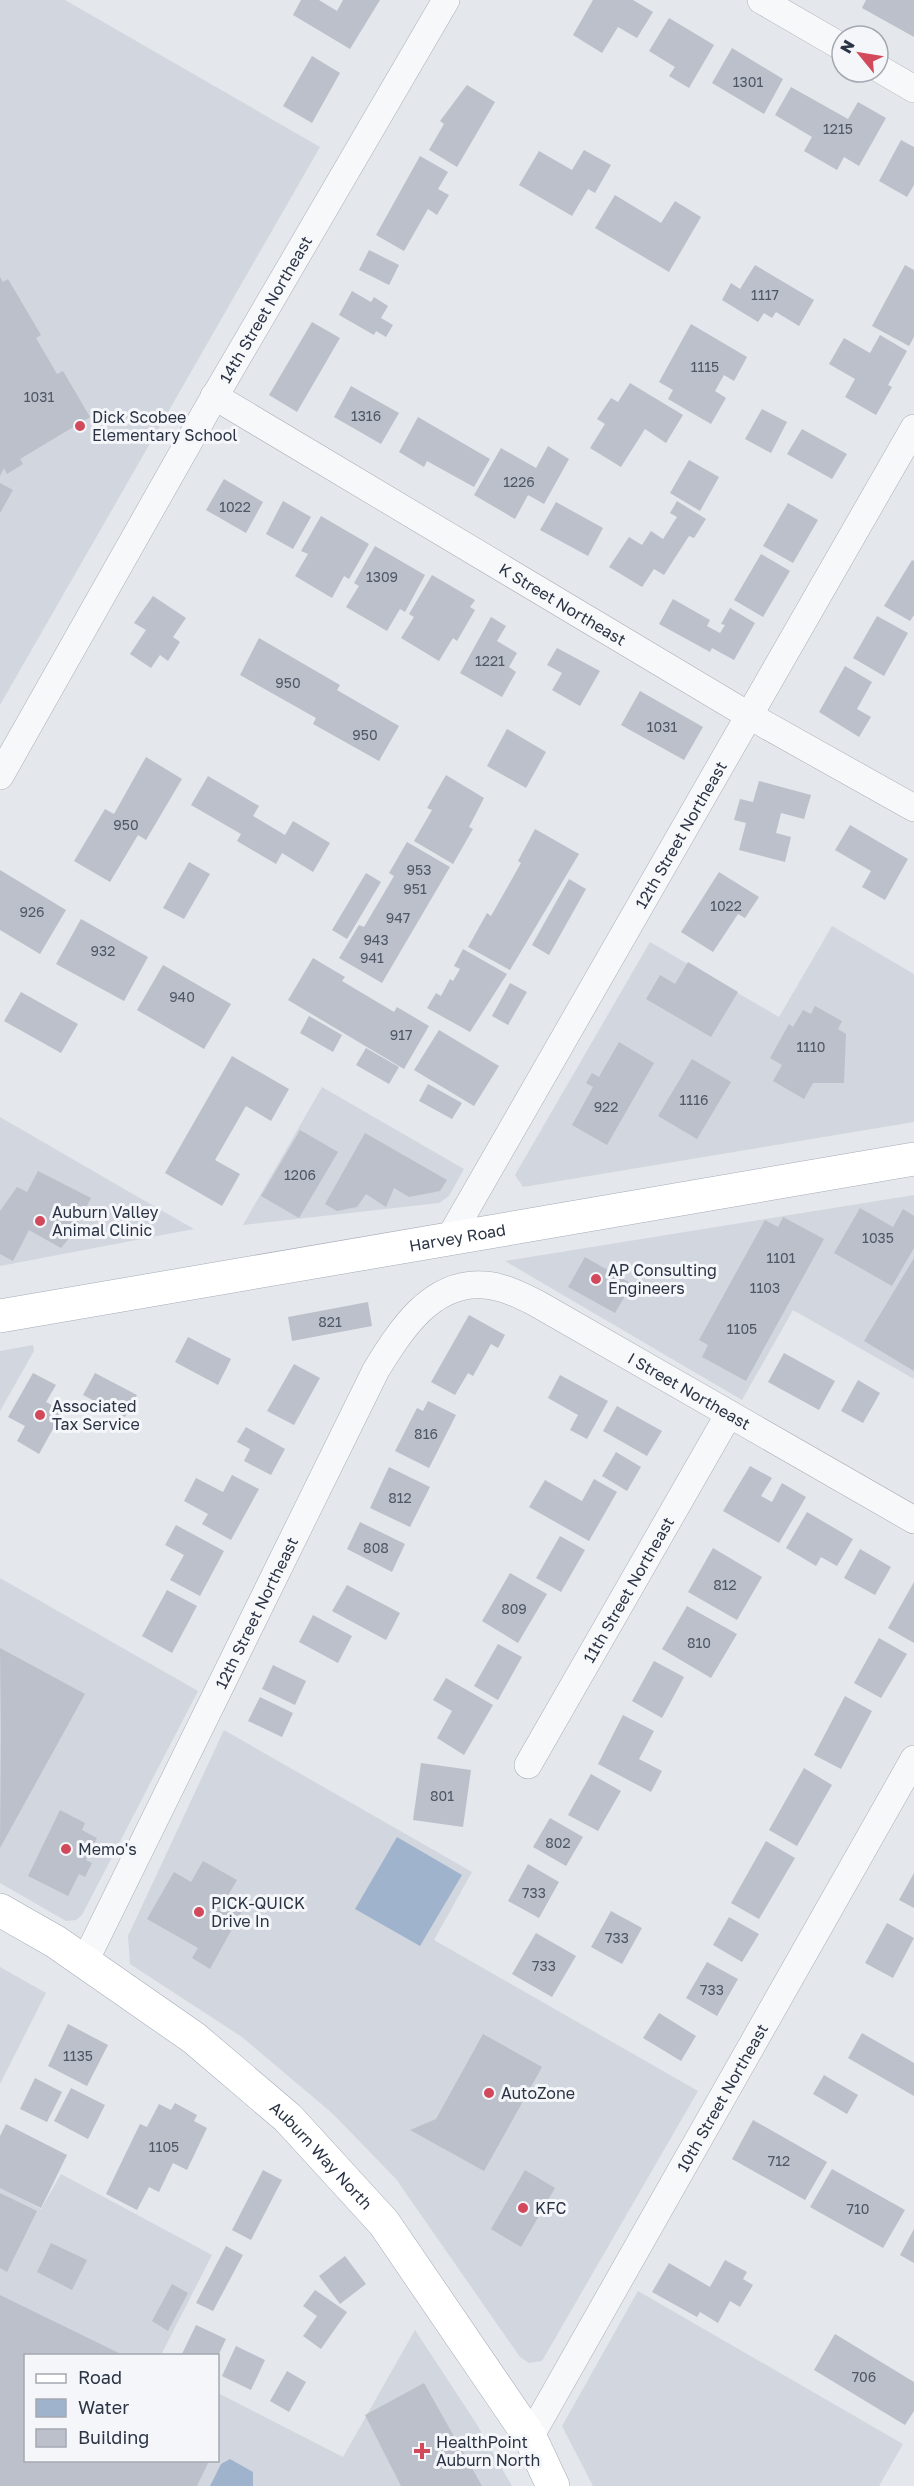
<svg xmlns="http://www.w3.org/2000/svg" width="914" height="2486" viewBox="0 0 914 2486" font-family="'Golos Text',sans-serif">
<rect width="100%" height="100%" fill="#e4e7ec"/>
<!-- built -->
<path fill="#d2d6de" d="M0,0H65L320,147L0,705Z
M832,926L914,974V1122L523,1187L515,1175L650,942L779,1017Z
M322,1087L464,1169L449,1196L439,1203L243,1225Z
M0,1117L138,1197L194,1229L0,1266Z
M914,1195V1379L793,1310L742,1400L505,1261Z
M33,1345L34,1351L0,1411V1351Z
M0,1578L198,1691L82,1915L76,1920L66,1921L0,1883Z
M224,1730L472,1872L434,1940L698,2091L542,2361L529,2363L520,2357L396,2179L332,2113L242,2037L130,1964L128,1936Z
M0,1967L46,1993L0,2084Z
M61,2174L212,2255L161,2355L26,2356V2460H218V2393L343,2457L415,2330L476,2423L512,2486H0V2187L41,2209Z
M638,2291L903,2444L879,2486H593L562,2426Z"/>
<!-- water -->
<path fill="#9fb4cc" d="M397,1837L462,1875L420,1946L355,1909Z
M230,2459L253,2472V2486H210L221,2464Z"/>
<!-- building -->
<path fill="#bbc0ca" d="M301,0H319L337,11L343,0H380L350,49L293,15Z
M593,0H633L653,12L637,38L618,27L602,53L573,35Z
M866,0H914V37L862,8Z
M669,18L714,45L689,88L669,76L675,67L649,51Z
M732,48L783,79L764,114L712,83Z
M312,56L340,73L312,123L283,106Z
M467,85L495,102L457,167L429,150L444,124L440,121Z
M791,87L848,119L858,102L886,118L859,166L844,157L837,170L804,151L812,137L775,115Z
M901,140L914,147V185L907,197L879,181Z
M584,150L611,165L595,193L588,189L572,216L519,185L539,151L572,170Z
M420,156L448,172L438,189L449,195L437,215L428,209L404,251L376,235Z
M615,195L661,223L675,201L701,217L669,272L595,228Z
M369,250L399,265L389,285L359,270Z
M755,265L814,300L799,326L776,312L772,318L764,313L758,322L722,300L731,283L740,289Z
M905,265L914,270V337L909,346L872,326Z
M0,277L3,282L8,279L41,335L36,338L57,374L63,371L90,417L20,459L23,464L7,474L4,468L0,476Z
M352,291L371,302L374,297L388,306L381,318L393,325L386,337L376,331L374,335L339,315Z
M312,322L340,338L297,412L269,395Z
M691,324L747,357L734,381L724,375L715,391L726,398L711,424L668,399L673,390L659,382Z
M880,335L907,351L888,385L892,387L876,415L845,397L855,379L829,364L844,338L870,353Z
M630,383L683,415L666,443L645,429L621,467L590,448L605,424L597,419L611,398L618,402Z
M351,386L399,413L381,444L334,417Z
M762,409L787,422L771,453L745,439Z
M418,417L490,459L474,487L427,461L424,467L399,452Z
M802,429L847,454L832,479L787,454Z
M548,446L569,459L544,504L528,495L515,519L474,495L501,448L536,468Z
M689,460L719,477L700,511L670,493Z
M224,479L263,502L246,533L206,510Z
M0,483L13,490L0,513Z
M283,501L311,517L293,549L266,534Z
M677,501L706,519L694,538L689,536L664,575L654,569L642,587L609,567L629,537L642,545L651,531L663,539L677,517L670,513Z
M556,502L603,528L588,556L540,530Z
M788,503L818,520L793,563L763,546Z
M321,516L369,544L349,579L344,576L332,598L295,576L308,554L301,551Z
M375,546L425,575L405,612L400,609L387,631L346,607L359,586L354,583Z
M761,554L790,571L763,617L734,600Z
M912,560L914,561V615L910,621L884,606Z
M432,575L475,600L470,607L475,610L457,641L453,638L439,661L401,638L414,617L409,614Z
M153,596L186,618L173,637L180,642L168,661L160,655L151,668L130,654L146,630L134,623Z
M673,599L710,620L707,626L720,633L725,625L721,624L730,608L755,623L734,660L712,648L710,652L659,624Z
M877,616L908,633L884,676L853,658Z
M491,617L506,626L497,641L517,653L509,667L516,672L502,697L460,673Z
M259,638L340,685L337,690L399,726L379,761L313,724L316,718L240,675Z
M557,648L600,671L580,706L552,690L562,673L547,665Z
M845,666L872,682L857,709L871,717L859,737L819,712Z
M640,691L703,727L684,760L621,725Z
M507,729L546,752L526,788L487,766Z
M146,757L182,779L146,840L138,835L110,882L74,861L105,809L114,814Z
M446,775L484,798L469,827L473,829L453,864L414,841L432,810L427,808Z
M208,776L259,806L253,816L285,835L293,821L330,843L313,872L282,853L276,864L237,841L241,834L191,805Z
M759,781L811,795L804,819L781,813L776,833L791,837L785,862L739,850L746,823L734,820L740,799L753,802Z
M850,825L908,859L885,900L862,887L871,871L835,850Z
M535,829L579,854L510,970L468,947L487,913L491,916L521,863L518,861Z
M407,842L450,867L382,983L339,958L359,925L364,927L394,876L389,873Z
M189,862L210,874L184,919L163,908Z
M0,870L66,910L40,954L0,930Z
M719,872L759,897L745,918L738,914L713,952L681,932Z
M366,873L381,882L347,939L332,930Z
M569,879L586,889L549,955L532,945Z
M81,919L148,957L124,1001L56,964Z
M463,949L507,974L470,1032L427,1008L436,993L441,996L450,979L453,981L460,969L454,966Z
M313,958L345,977L342,981L394,1012L397,1007L429,1026L404,1069L288,1000Z
M688,962L738,992L711,1037L646,999L660,975L675,984Z
M163,965L231,1004L204,1049L137,1010Z
M510,983L527,992L508,1025L492,1016Z
M21,992L78,1024L61,1053L4,1021Z
M815,1006L842,1021L838,1029L846,1034L844,1083H813L804,1099L773,1081L782,1065L770,1058L789,1024L793,1027L803,1010L811,1014Z
M309,1016L342,1035L333,1052L300,1033Z
M439,1030L499,1066L474,1106L414,1070Z
M619,1042L654,1063L607,1145L572,1125L593,1087L586,1083L592,1073L599,1077Z
M366,1048L399,1067L389,1084L356,1065Z
M232,1056L289,1089L271,1121L246,1106L215,1160L240,1174L222,1206L165,1173Z
M692,1059L731,1082L697,1139L658,1116Z
M428,1084L462,1103L452,1119L419,1101Z
M300,1130L338,1152L299,1218L261,1196Z
M365,1133L447,1180L440,1191L409,1197L394,1188L386,1207L366,1194L357,1207L337,1211L325,1204Z
M38,1171L91,1198L71,1236L61,1248L29,1230L13,1261L0,1254V1211L17,1187L27,1192Z
M860,1208L893,1227L903,1209L914,1216V1248L892,1286L834,1253Z
M783,1217L824,1239L746,1381L702,1357L708,1345L699,1340L765,1220L778,1227Z
M585,1257L632,1284L615,1313L568,1287Z
M914,1258V1371L864,1341Z
M368,1302L372,1326L292,1341L288,1317Z
M469,1315L505,1335L498,1348L491,1344L473,1376L468,1373L455,1395L431,1382Z
M188,1337L231,1359L218,1385L175,1362Z
M784,1353L835,1381L819,1410L768,1382Z
M294,1364L320,1378L294,1425L267,1411Z
M33,1373L56,1385L46,1402L63,1411L39,1454L17,1441L25,1426L8,1417Z
M95,1373L137,1395L125,1417L83,1395Z
M560,1375L608,1401L587,1439L570,1430L578,1415L548,1398Z
M858,1380L880,1393L863,1423L841,1411Z
M428,1401L456,1415L429,1468L395,1451L417,1408L423,1411Z
M617,1406L662,1431L647,1456L603,1431Z
M246,1427L285,1449L271,1475L244,1461L250,1449L237,1442Z
M616,1452L641,1467L627,1491L602,1476Z
M750,1466L772,1478L761,1496L772,1502L782,1483L806,1497L779,1543L723,1511Z
M389,1467L430,1487L410,1527L370,1508Z
M232,1475L259,1489L231,1540L202,1524L208,1514L184,1501L196,1478L223,1492Z
M594,1479L617,1492L589,1541L529,1507L545,1480L582,1501Z
M807,1512L853,1539L837,1566L821,1557L816,1566L786,1548Z
M360,1522L405,1544L392,1572L347,1549Z
M176,1525L224,1551L200,1596L170,1580L184,1555L165,1545Z
M560,1536L585,1550L561,1592L536,1578Z
M713,1548L762,1577L737,1620L688,1592Z
M860,1549L891,1567L875,1595L844,1578Z
M510,1573L547,1594L518,1643L482,1621Z
M914,1582V1643L888,1628Z
M347,1585L400,1613L386,1640L332,1611Z
M167,1590L197,1606L172,1653L142,1636Z
M687,1606L737,1634L711,1678L662,1649Z
M313,1615L352,1636L338,1663L299,1642Z
M879,1638L907,1654L881,1698L854,1683Z
M498,1644L522,1657L498,1700L474,1686Z
M0,1648L85,1694L0,1848L1,1733Z
M654,1661L684,1677L662,1718L632,1701Z
M273,1665L306,1681L295,1705L262,1689Z
M446,1678L493,1705L464,1755L437,1738L452,1711L433,1700Z
M845,1696L872,1711L841,1769L814,1755Z
M260,1697L293,1713L282,1737L248,1721Z
M623,1715L654,1731L639,1759L662,1771L651,1792L598,1764Z
M421,1763L471,1770L463,1827L413,1820Z
M804,1768L832,1785L797,1846L769,1830Z
M591,1774L621,1791L598,1831L568,1815Z
M60,1810L85,1823L82,1830L97,1838L86,1860L92,1863L85,1877L79,1874L68,1896L28,1876Z
M550,1818L583,1837L566,1866L533,1847Z
M766,1841L795,1858L759,1919L731,1903Z
M203,1861L237,1880L226,1899L243,1909L210,1969L192,1958L198,1948L147,1919L174,1872L191,1882Z
M528,1864L559,1882L539,1918L508,1901Z
M914,1873V1908L899,1900Z
M611,1911L642,1928L622,1964L591,1947Z
M729,1917L759,1934L742,1962L713,1945Z
M887,1923L914,1938L893,1978L865,1963Z
M536,1933L576,1956L552,1997L512,1974Z
M707,1962L738,1979L717,2016L686,1998Z
M659,2013L696,2036L681,2061L643,2038Z
M68,2024L108,2045L87,2086L48,2066Z
M862,2033L914,2063V2096L848,2058Z
M483,2034L542,2067L484,2171L410,2130L436,2119Z
M824,2075L858,2095L847,2114L813,2094Z
M35,2078L62,2092L47,2122L20,2109Z
M71,2088L105,2105L88,2139L54,2121Z
M175,2103L197,2115L194,2121L207,2128L187,2170L173,2163L159,2192L149,2187L137,2210L106,2194L140,2124L147,2127L159,2104L171,2110Z
M753,2120L827,2162L805,2200L732,2159Z
M6,2124L67,2155L41,2208L0,2188V2136Z
M832,2169L905,2210L883,2248L810,2207Z
M263,2170L282,2180L251,2240L232,2230Z
M525,2170L555,2188L521,2247L491,2229Z
M0,2193L37,2211L7,2272L0,2268Z
M914,2229V2263L900,2255Z
M51,2243L87,2260L72,2290L37,2272Z
M226,2246L243,2255L213,2311L196,2303Z
M345,2256L366,2284L340,2304L319,2276Z
M725,2260L747,2272L743,2279L753,2285L740,2307L730,2301L718,2323L700,2312L697,2317L652,2292L669,2263L710,2287Z
M172,2284L188,2293L168,2331L152,2321Z
M315,2290L347,2312L321,2349L303,2336L317,2316L303,2306Z
M0,2295L125,2356H26V2460H202L208,2463L197,2486H0Z
M196,2325L226,2339L218,2356H181Z
M835,2334L914,2382V2411L905,2425L814,2370Z
M236,2346L265,2360L251,2390L222,2376Z
M287,2371L306,2382L289,2412L270,2401Z
M424,2383L482,2486H401L365,2415Z"/>
<g fill="none" stroke-linecap="round" stroke-linejoin="round">
<defs>
<g id="minor">
<path d="M761,0L842,47"/>
<path d="M878,68L914,89"/>
<path id="s1" d="M214,396L748,715L914,808"/>
<path id="s2" d="M0,776L208,408L446,0"/>
<path id="s3" d="M449,1239L914,428"/>
<path id="s4" d="M528,1765L729,1414"/>
<path id="s5" d="M85,1961L376,1370C400,1331 431,1281 484,1285C502,1286 520,1295 536,1303L914,1520"/>
<path id="s6" d="M530,2437L914,1759"/>
</g>
<g id="major">
<path id="s7" d="M0,1316L914,1159"/>
<path id="s8" d="M0,1910L56,1942L194,2038L288,2118L384,2223L530,2437L553,2486"/>
</g>
</defs>
<!-- minor casing -->
<use href="#minor" stroke="#a9aeb7" stroke-width="28"/>
<!-- major casing -->
<use href="#major" stroke="#a3abb8" stroke-width="34"/>
<!-- minor -->
<use href="#minor" stroke="#f7f8fa" stroke-width="27"/>
<!-- major -->
<use href="#major" stroke="#fff" stroke-width="33"/>
</g>
<!-- markers -->
<g fill="#d1495b" stroke="#f4f6f9" stroke-width="2">
<circle cx="80" cy="426" r="6"/>
<circle cx="40" cy="1221" r="6"/>
<circle cx="596" cy="1279" r="6"/>
<circle cx="40" cy="1415" r="6"/>
<circle cx="66" cy="1849" r="6"/>
<circle cx="199" cy="1912" r="6"/>
<circle cx="489" cy="2093" r="6"/>
<circle cx="523" cy="2208" r="6"/>
<path d="M419 2442h6v6h6v6h-6v6h-6v-6h-6v-6h6z"/>
</g>
<g text-anchor="middle" dominant-baseline="central" stroke-width="6" stroke-linejoin="round" paint-order="stroke">
<!-- number labels -->
<g font-size="14" fill="#4f5766">
<text x="748" y="81">1301</text>
<text x="838" y="128">1215</text>
<text x="765" y="294">1117</text>
<text x="705" y="366">1115</text>
<text x="39" y="396">1031</text>
<text x="366" y="415">1316</text>
<text x="519" y="481">1226</text>
<text x="235" y="506">1022</text>
<text x="382" y="576">1309</text>
<text x="490" y="660">1221</text>
<text x="288" y="682">950</text>
<text x="662" y="726">1031</text>
<text x="365" y="734">950</text>
<text x="126" y="824">950</text>
<text x="419" y="869">953</text>
<text x="415" y="888">951</text>
<text x="726" y="905">1022</text>
<text x="32" y="911">926</text>
<text x="398" y="917">947</text>
<text x="376" y="939">943</text>
<text x="103" y="950">932</text>
<text x="372" y="957">941</text>
<text x="182" y="996">940</text>
<text x="401" y="1034">917</text>
<text x="811" y="1046">1110</text>
<text x="694" y="1099">1116</text>
<text x="606" y="1106">922</text>
<text x="300" y="1174">1206</text>
<text x="878" y="1237">1035</text>
<text x="781" y="1257">1101</text>
<text x="765" y="1287">1103</text>
<text x="330" y="1321">821</text>
<text x="742" y="1328">1105</text>
<text x="426" y="1433">816</text>
<text x="400" y="1497">812</text>
<text x="376" y="1547">808</text>
<text x="725" y="1584">812</text>
<text x="514" y="1608">809</text>
<text x="699" y="1642">810</text>
<text x="442" y="1795">801</text>
<text x="558" y="1842">802</text>
<text x="534" y="1892">733</text>
<text x="617" y="1937">733</text>
<text x="544" y="1965">733</text>
<text x="712" y="1989">733</text>
<text x="78" y="2055">1135</text>
<text x="164" y="2146">1105</text>
<text x="779" y="2160">712</text>
<text x="858" y="2208">710</text>
<text x="864" y="2376">706</text>
</g>
<!-- street labels -->
<g font-size="16" fill="#2b3445" stroke="#f4f6f9">
<text stroke="none"><textPath href="#s2" startOffset="537">14th Street Northeast</textPath></text>
<text stroke="none"><textPath href="#s1" startOffset="406">K Street Northeast</textPath></text>
<text stroke="none"><textPath href="#s3" startOffset="466">12th Street Northeast</textPath></text>
<text stroke="none"><textPath href="#s7" startOffset="464">Harvey Road</textPath></text>
<text stroke="none"><textPath href="#s5" startOffset="1036">I Street Northeast</textPath></text>
<text stroke="none"><textPath href="#s4" startOffset="202">11th Street Northeast</textPath></text>
<text stroke="none"><textPath href="#s5" startOffset="388">12th Street Northeast</textPath></text>
<text stroke="none"><textPath href="#s6" startOffset="390">10th Street Northeast</textPath></text>
<text stroke="none"><textPath href="#s8" startOffset="406">Auburn Way North</textPath></text>
</g>
<!-- poi labels -->
<g font-size="16" fill="#2b3445" stroke="#f4f6f9" text-anchor="start">
<text x="92" y="417">Dick Scobee<tspan x="92" dy="18">Elementary School</tspan></text>
<text x="52" y="1212">Auburn Valley<tspan x="52" dy="18">Animal Clinic</tspan></text>
<text x="608" y="1270">AP Consulting<tspan x="608" dy="18">Engineers</tspan></text>
<text x="52" y="1406">Associated<tspan x="52" dy="18">Tax Service</tspan></text>
<text x="78" y="1849">Memo's</text>
<text x="211" y="1903">PICK-QUICK<tspan x="211" dy="18">Drive In</tspan></text>
<text x="501" y="2093">AutoZone</text>
<text x="535" y="2208">KFC</text>
<text x="436" y="2442">HealthPoint<tspan x="436" dy="18">Auburn North</tspan></text>
</g>
</g>
<!-- legend -->
<rect x="24" y="2354" width="195" height="108" fill="#f4f6f9" stroke="#a4a8b1" stroke-width="1.5"/>
<rect x="36" y="2374" width="30" height="9" fill="#ffffff" stroke="#a4a8b1" stroke-width="1.5"/>
<text x="78" y="2384" font-size="18" fill="#2b3445">Road</text>
<rect x="36" y="2399" width="30" height="18" fill="#9fb4cc" stroke="#a4a8b1" stroke-width="1.5"/>
<text x="78" y="2414" font-size="18" fill="#2b3445">Water</text>
<rect x="36" y="2429" width="30" height="18" fill="#bbc0ca" stroke="#a4a8b1" stroke-width="1.5"/>
<text x="78" y="2444" font-size="18" fill="#2b3445">Building</text>
<!-- north arrow -->
<g transform="translate(860 54) rotate(300)"><circle r="28" fill="#f4f6f9" stroke="#a4a8b1" stroke-width="1.5"/>
<path d="M0-4.5L10 22L0 15L-10 22Z" fill="#d1495b"/>
<text y="-9" font-size="16" font-weight="bold" text-anchor="middle" fill="#2b3445">N</text>
</g>
</svg>
